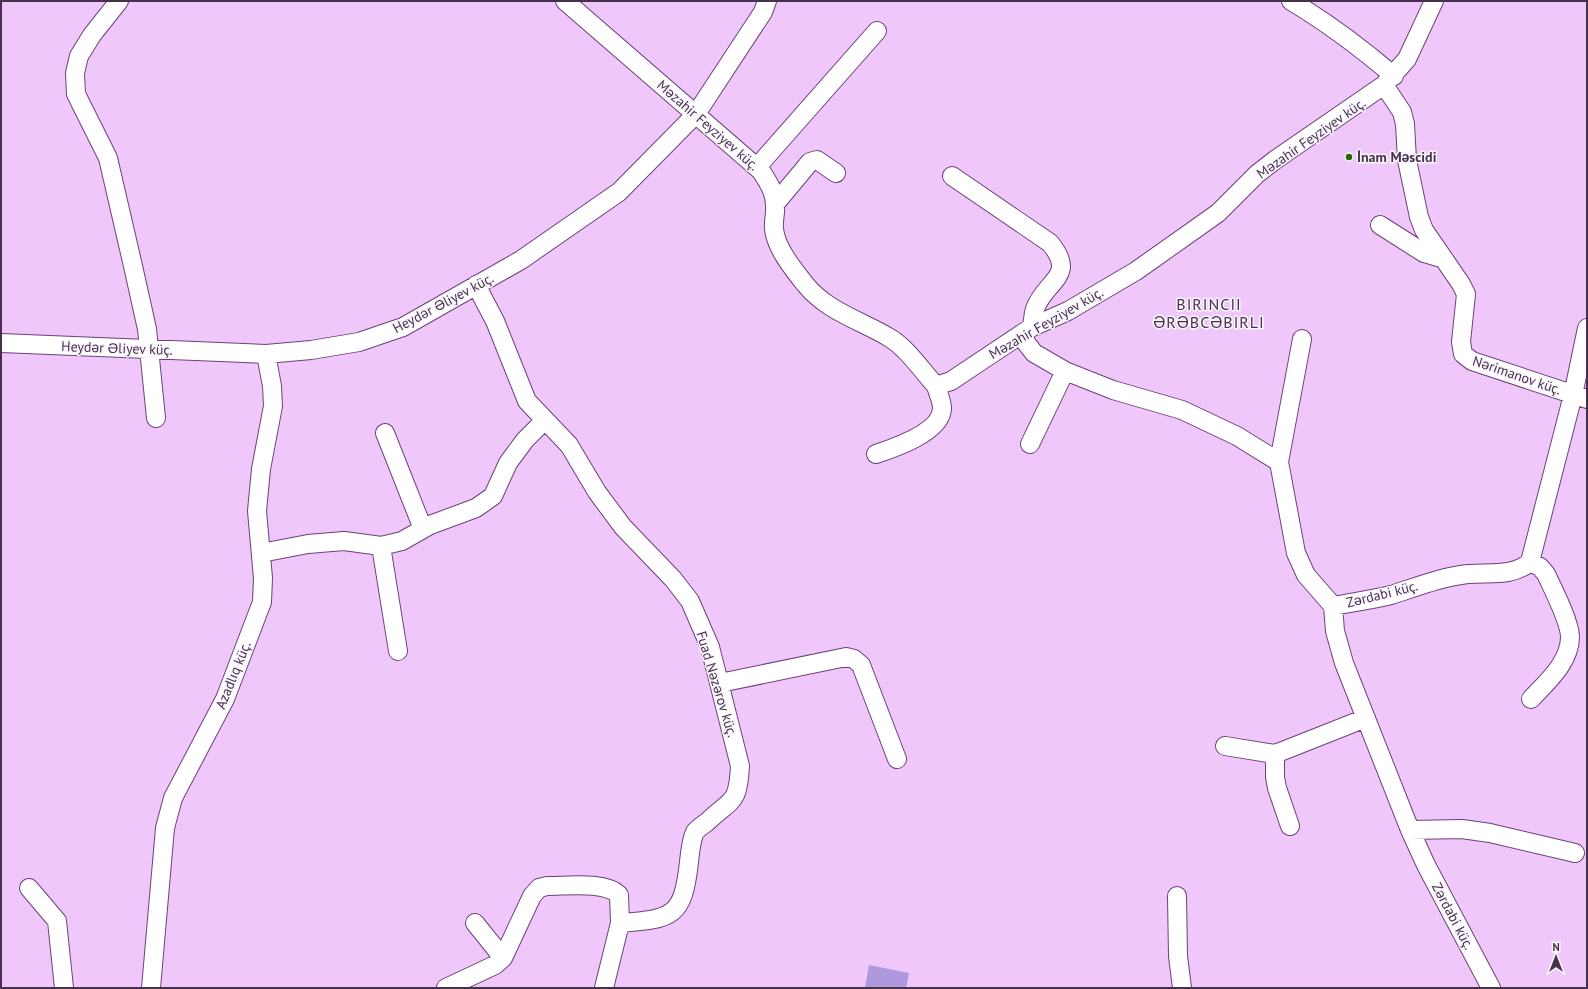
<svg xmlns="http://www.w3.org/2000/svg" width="1588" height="989" viewBox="0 0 1588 989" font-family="'PT Sans',sans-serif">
<rect width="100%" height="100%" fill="#efc7fa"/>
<!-- building -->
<path fill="#ae99dc" d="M869,965L909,973L906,988H865Z"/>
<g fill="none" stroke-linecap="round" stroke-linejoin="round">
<defs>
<path id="minor" d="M119,1L92,35L79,56L75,73L76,94L108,158L133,266L147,329L156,418
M565,1L761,171C768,182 775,192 775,205C776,213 773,221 774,229C776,248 793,269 805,284C826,311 862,321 890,338C908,349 922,371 936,386L951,381L1032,327L1068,311L1136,271L1218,213L1257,174L1275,160L1384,85L1407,59L1434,1
M1291,1C1328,23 1361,48 1394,76
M1384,85L1402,112L1405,124L1407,160L1419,217L1424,230L1461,284L1466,294L1461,342L1463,354L1472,361L1587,399
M757,167L877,31
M952,176L1050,243C1078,277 1045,280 1035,309C1033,315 1033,322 1032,327
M775,204L810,162L817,160L836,173
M1380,225L1424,253L1444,259
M476,285L495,321L527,401L569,445L597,492L623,527L673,579L690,601L710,647L740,766C738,805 732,798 707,822C703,825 698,828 695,832C691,840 690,853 689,862C683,917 673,919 620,923L604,988
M1020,335L1034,353L1065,371L1113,390L1182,410L1237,436L1279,462L1296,553L1306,575L1333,606
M1,343L266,354L311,350L359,342L403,327L521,260L619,192L696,114L763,12L767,1
M385,433L423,529
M1030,444L1065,371
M876,454C894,448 942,432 942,408C942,401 938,393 936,386
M1279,462L1302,339
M381,546L398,651
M261,553L308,544L344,541L381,546L402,541L430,525L476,508L493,496L508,463L525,440L545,420
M1530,562L1540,567L1546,574C1553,589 1570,622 1570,637C1570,662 1547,682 1531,699
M720,683L846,657L854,659L861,665L897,759
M1225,746L1275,754L1366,718
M1275,754V777L1277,788L1290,826
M1410,830L1462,829L1490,833L1575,853
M29,888L57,921L64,988
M1177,896L1178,956L1182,988
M475,923L503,958
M151,988L165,828L173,798L225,699L262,602L263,578L257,511L261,469L273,406L272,386L266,354
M446,988L495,965L503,958L532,896L539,888L547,886C567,886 605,881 619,895L620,923
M1491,988L1426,865L1410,830L1344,663L1335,631L1333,606C1352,602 1372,600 1391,595C1416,587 1441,577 1468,574C1489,572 1513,577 1530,562L1573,395L1587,328"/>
</defs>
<!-- minor casing -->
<use href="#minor" stroke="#6d4179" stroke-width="20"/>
<!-- minor -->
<use href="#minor" stroke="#fff" stroke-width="18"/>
</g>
<!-- markers -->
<circle fill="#266a00" stroke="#fbf6fd" stroke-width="1.5" cx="1349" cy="157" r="4"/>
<g text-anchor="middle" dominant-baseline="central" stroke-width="3" stroke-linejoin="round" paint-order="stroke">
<!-- street labels -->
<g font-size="14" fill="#45314b" stroke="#fbf6fd">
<text transform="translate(708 125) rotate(41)">Məzahir Feyziyev küç.</text>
<text transform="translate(1311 138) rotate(-35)">Məzahir Feyziyev küç.</text>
<text transform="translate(443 303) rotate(-28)">Heydər Əliyev küç.</text>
<text transform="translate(1046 323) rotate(-30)">Məzahir Feyziyev küç.</text>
<text transform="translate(117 348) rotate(2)">Heydər Əliyev küç.</text>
<text transform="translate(1517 375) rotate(19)">Nərimanov küç.</text>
<text transform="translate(1382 594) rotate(-14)">Zərdabi küç.</text>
<text transform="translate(233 675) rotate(-68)">Azadlıq küç.</text>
<text transform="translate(717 684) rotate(73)">Fuad Nəzərov küç.</text>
<text transform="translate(1453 916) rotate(62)">Zərdabi küç.</text>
</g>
<!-- poi labels -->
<g font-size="14" font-weight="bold" fill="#45314b" stroke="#fbf6fd" text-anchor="start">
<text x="1357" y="157">İnam Məscidi</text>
</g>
<!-- quarter labels -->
<g font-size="16" letter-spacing="1" fill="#45314b" stroke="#fbf6fd">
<text x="1209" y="304">BIRINCII<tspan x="1209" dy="18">ƏRƏBCƏBIRLI</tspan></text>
</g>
</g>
<!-- border -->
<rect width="1588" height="989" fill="none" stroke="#45314b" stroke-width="4"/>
<!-- north arrow -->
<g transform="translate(1556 957)" stroke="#fbf6fd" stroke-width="3" paint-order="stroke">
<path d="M0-3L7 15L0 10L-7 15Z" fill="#45314b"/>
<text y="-6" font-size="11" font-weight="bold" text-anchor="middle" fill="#45314b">N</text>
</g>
</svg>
